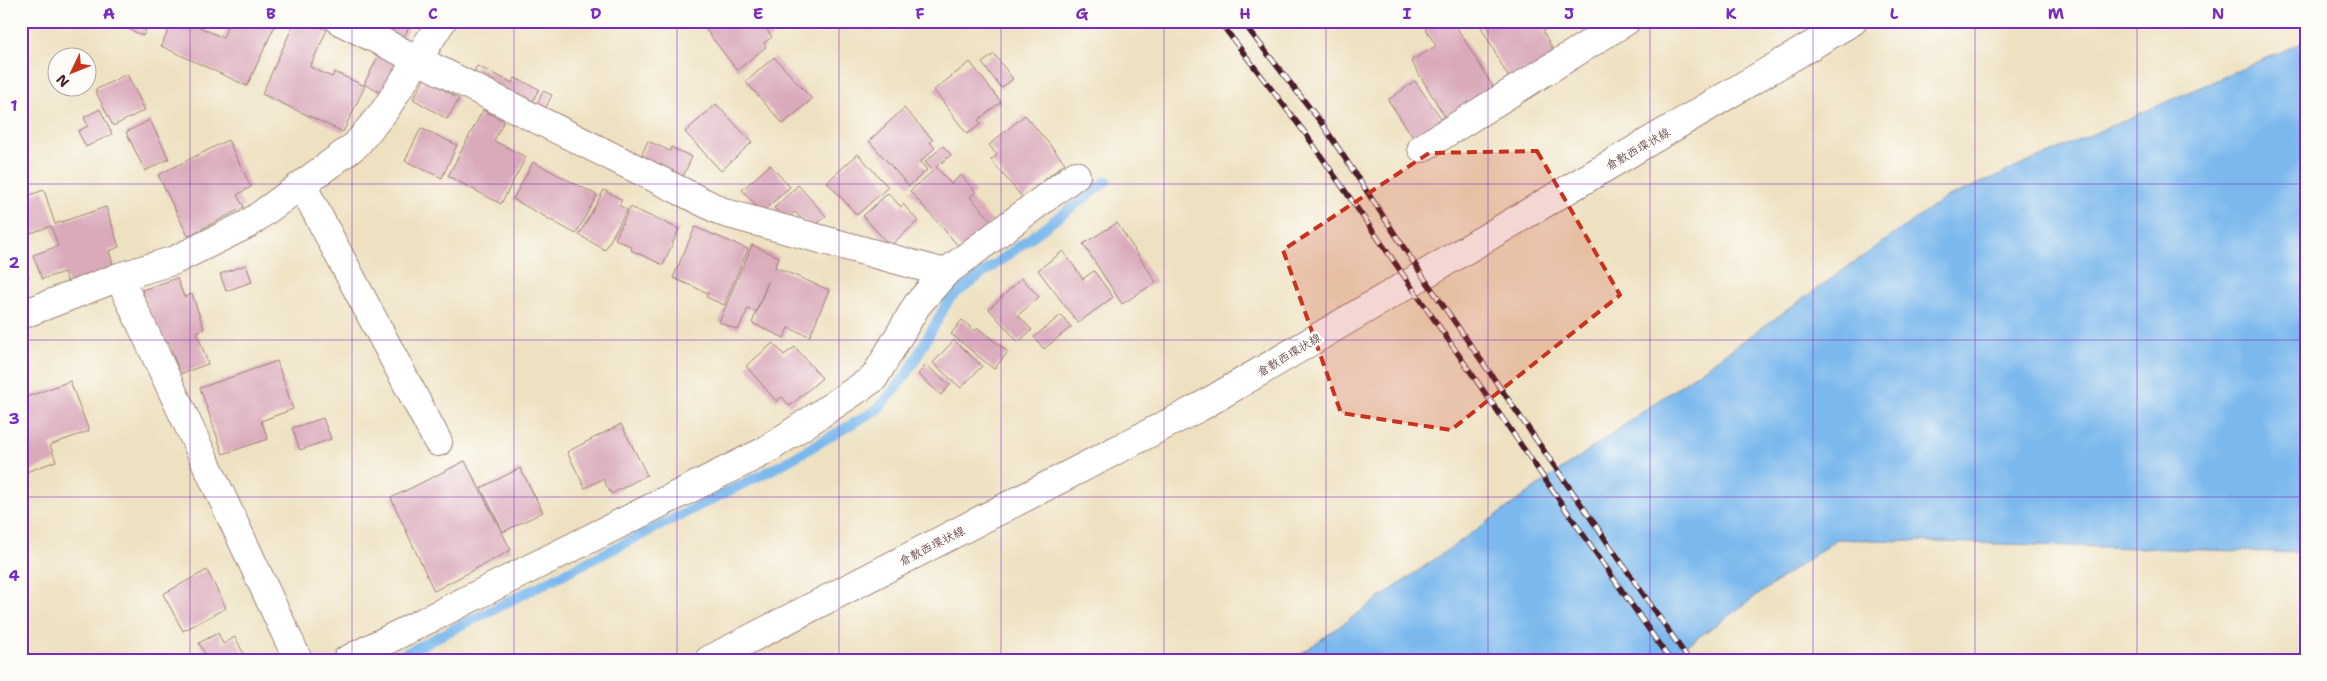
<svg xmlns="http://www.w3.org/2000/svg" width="2327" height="681" viewBox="0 0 2327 681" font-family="'Shantell Sans','Klee One',sans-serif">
<rect width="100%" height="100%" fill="#fdfcf7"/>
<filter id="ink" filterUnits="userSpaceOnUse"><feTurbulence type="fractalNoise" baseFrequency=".02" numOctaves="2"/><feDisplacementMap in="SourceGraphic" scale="10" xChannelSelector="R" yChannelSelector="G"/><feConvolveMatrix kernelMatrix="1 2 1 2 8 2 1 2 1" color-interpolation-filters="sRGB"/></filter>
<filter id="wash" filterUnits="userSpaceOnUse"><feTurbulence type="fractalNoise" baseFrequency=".0096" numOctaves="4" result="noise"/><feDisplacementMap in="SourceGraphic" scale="20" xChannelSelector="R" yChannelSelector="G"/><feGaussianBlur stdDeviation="1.12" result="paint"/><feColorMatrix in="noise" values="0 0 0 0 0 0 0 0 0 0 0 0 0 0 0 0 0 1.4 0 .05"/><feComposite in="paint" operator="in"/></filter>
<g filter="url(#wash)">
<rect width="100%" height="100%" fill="#eee1c1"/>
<!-- water -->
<path fill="#7ab8ed" stroke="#626c8c" d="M2306,41V553L1837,539L1666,660H1292L1944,199Z"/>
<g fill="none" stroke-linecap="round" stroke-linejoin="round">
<!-- stream -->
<path stroke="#7ab8ed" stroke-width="10" d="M392,660L783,464L878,409L907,374L950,298L1107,181"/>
</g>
<g id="blocks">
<!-- building -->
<path fill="#daaabb" d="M113,21H150L143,36Z
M173,21H187L223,38L227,27L215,21H277L247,86L161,46Z
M295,21H309L327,30L310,67L332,77L334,72L365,86L343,132L262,94Z
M376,21H413L400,43L373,27Z
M718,21H746L752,28L761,21L772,37L764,43L766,47L737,70L706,30Z
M1421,21H1453L1495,90L1447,120L1411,61L1436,46Z
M1478,21H1562L1543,31L1559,61L1513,86Z
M382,49L401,59L383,94L364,84Z
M994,54L1013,79L1001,88L982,63Z
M774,57L812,99L783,124L746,82Z
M970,62L1001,102L978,120L981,124L967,134L934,90Z
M477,66L513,83L515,78L539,89L529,109L469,81Z
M127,74L145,110L113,126L95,90Z
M425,78L459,99L447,119L413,99Z
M1415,81L1443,121L1415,140L1388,100Z
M543,91L552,95L542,115L534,111Z
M716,104L752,142L721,171L685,132Z
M904,108L933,140L930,142L935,148L920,162L927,170L909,186L869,141Z
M100,109L112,134L86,147L78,131L88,126L84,117Z
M483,110L504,121L494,141L526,157L501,204L448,176Z
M1025,115L1065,163L1023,198L991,160L997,155L989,145Z
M150,120L169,159L145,171L126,132Z
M421,128L457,145L442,178L405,161Z
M228,140L251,187L237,195L244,207L188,236L158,175Z
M648,141L670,151L671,147L692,157L679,185L637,165Z
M943,146L951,155L936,167L951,184L961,175L976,192L970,197L993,222L962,250L910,191L933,171L925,162Z
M858,154L888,187L857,215L827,182Z
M533,162L597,195L576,234L513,199Z
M770,165L790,187L762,212L742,190Z
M798,185L826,216L811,229L795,212L786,220L774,208Z
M44,190L55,224L106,207L119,247L109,251L115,270L69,286L64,272L42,279L33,255L58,246L51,226L28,234L21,216V198Z
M604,190L622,200L619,205L627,210L605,250L579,235Z
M888,193L901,207L903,204L918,221L890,246L863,216Z
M630,207L679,229L663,265L631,250L632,247L615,239Z
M1117,223L1156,282L1122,304L1083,244Z
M695,227L748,249L724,305L706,297L708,293L673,278Z
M752,245L779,257L775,267L829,290L810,336L788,328L784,338L752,323L768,282L756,312L748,309L738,330L719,322Z
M1063,251L1083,279L1094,271L1113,297L1078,323L1038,270Z
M21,255L29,277L21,280Z
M246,265L252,282L226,291L220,274Z
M177,278L184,297L192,294L204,329L197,332L208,364L180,374L168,341L161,344L142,290Z
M1022,278L1039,297L1018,315L1032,330L1018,342L989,309Z
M1061,315L1071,327L1044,349L1034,337Z
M962,320L975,331L978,328L1008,352L994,369L951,334Z
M954,340L982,366L961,388L933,363Z
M773,343L784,355L795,347L822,378L790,406L782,397L776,401L746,366Z
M277,361L293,409L261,421L268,439L223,454L200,388Z
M926,365L950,385L941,395L918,374Z
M70,381L89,431L50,445L56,461L21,474V399Z
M323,418L331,439L300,450L292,428Z
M621,424L647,475L611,494L603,479L585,488L567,452Z
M465,461L511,550L434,591L391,498Z
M520,468L543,512L503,532L481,488Z
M207,570L226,608L183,631L163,594Z
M218,633L223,644L235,637L247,660H204L202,655L205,654L199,643Z"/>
</g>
</g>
<g filter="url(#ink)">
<use href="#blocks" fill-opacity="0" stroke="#9c8076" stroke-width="1"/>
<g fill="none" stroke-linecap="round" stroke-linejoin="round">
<defs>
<path id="minor" d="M340,21L725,213L945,273
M1422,148L1626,21
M302,185L438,442
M119,277L298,660
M21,315L119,277L175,260L248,224L356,145L385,110L442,21
M347,660L765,451L874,378L917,305L945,273L1076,175"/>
<path id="secondary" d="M709,660L1200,407L1853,21"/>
</defs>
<!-- minor casing -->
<use href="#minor" stroke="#9c8076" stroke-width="30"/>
<!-- secondary casing -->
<use href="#secondary" stroke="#9c8076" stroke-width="30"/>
<!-- path -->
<path stroke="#9c8076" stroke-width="3" stroke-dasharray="1 4" stroke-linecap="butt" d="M21,651L26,660"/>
<!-- minor -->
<use href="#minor" stroke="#fff" stroke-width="28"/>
<!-- secondary -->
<use href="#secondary" stroke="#fff" stroke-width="28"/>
<defs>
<path id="rail" d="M1219,21L1305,133L1670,660
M1242,21L1323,125L1422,275L1689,660"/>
</defs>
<!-- rail casing -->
<use href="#rail" stroke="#4a1f2b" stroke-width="5.5"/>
<!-- rail -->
<use href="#rail" stroke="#fdfcf7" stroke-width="4" stroke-dasharray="11" stroke-linecap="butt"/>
</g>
</g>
<!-- marked area -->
<path fill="#c8321e" fill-opacity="0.2" stroke="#c8321e" stroke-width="4" stroke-dasharray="10 6" stroke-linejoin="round" d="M1537,151L1620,295L1451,430L1341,413L1283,250L1429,153Z"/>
<!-- grid -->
<path fill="none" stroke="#7b2cbf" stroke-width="1" stroke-opacity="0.55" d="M190,21V660M352,21V660M514,21V660M677,21V660M839,21V660M1001,21V660M1164,21V660M1326,21V660M1488,21V660M1650,21V660M1813,21V660M1975,21V660M2137,21V660M21,184H2306M21,340H2306M21,497H2306"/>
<g text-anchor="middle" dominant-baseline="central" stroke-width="5" stroke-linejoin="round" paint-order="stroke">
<!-- street labels -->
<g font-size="12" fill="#4a1f2b" stroke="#fdfcf7">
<text transform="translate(1638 149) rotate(-30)">倉敷西環状線</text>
<text transform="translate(1289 355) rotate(-31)">倉敷西環状線</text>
<text transform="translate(932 546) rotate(-27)">倉敷西環状線</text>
</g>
</g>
<!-- margin -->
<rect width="2327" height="681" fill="none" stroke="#fdfcf7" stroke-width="55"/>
<!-- north arrow -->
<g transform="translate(72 72) rotate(227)"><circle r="24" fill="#fdfcf7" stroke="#b5a4a5"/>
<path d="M0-4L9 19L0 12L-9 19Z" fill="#c8321e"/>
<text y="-8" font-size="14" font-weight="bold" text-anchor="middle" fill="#4a1f2b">N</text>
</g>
<rect x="28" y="28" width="2272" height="626" fill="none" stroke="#7b2cbf" stroke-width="2"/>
<g font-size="16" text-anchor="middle" font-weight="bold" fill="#7b2cbf">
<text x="109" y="19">A</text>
<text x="271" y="19">B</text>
<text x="433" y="19">C</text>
<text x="596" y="19">D</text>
<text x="758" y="19">E</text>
<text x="920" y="19">F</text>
<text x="1082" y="19">G</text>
<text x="1245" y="19">H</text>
<text x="1407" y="19">I</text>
<text x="1569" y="19">J</text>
<text x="1731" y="19">K</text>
<text x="1894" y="19">L</text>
<text x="2056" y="19">M</text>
<text x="2218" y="19">N</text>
<text x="14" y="111">1</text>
<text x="14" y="268">2</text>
<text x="14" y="424">3</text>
<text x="14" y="581">4</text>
</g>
</svg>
